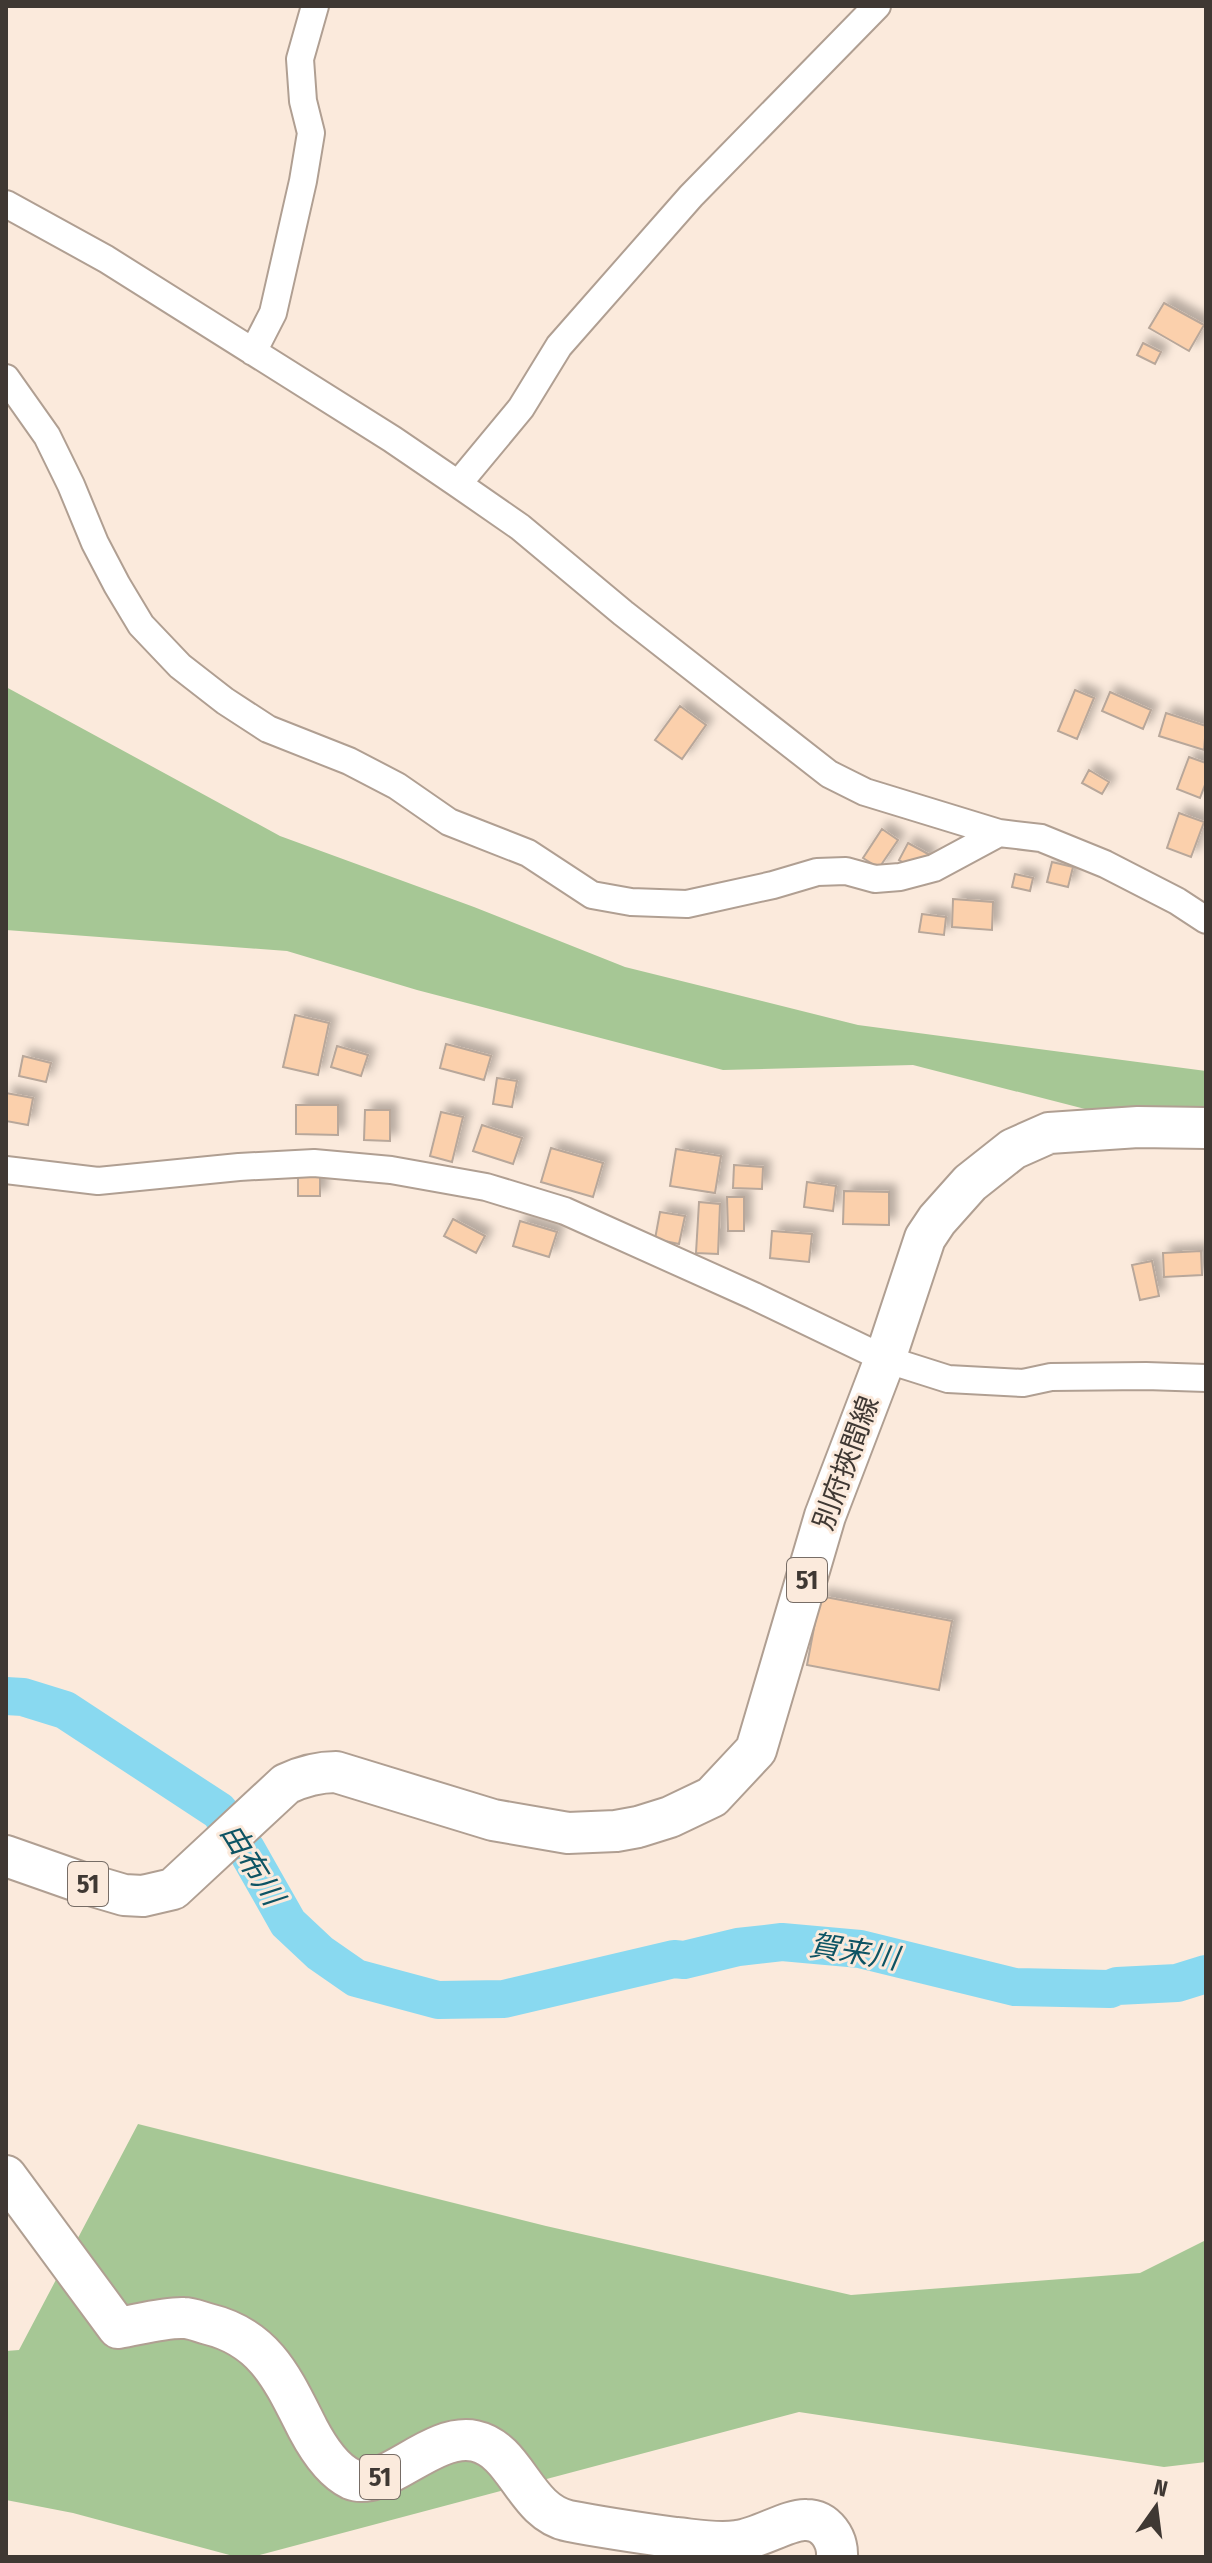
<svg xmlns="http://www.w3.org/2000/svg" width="1212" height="2563" viewBox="0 0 1212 2563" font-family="'Fira Sans Condensed','Noto Sans JP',sans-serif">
<defs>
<filter id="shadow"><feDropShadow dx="7" dy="-7" stdDeviation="4" flood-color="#0004"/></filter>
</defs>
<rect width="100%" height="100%" fill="#fbeadc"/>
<!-- green -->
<path fill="#a6c795" d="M6,687L280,836L474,907L625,967L858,1025L1206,1071V1140L913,1065L723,1070L417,990L287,951L6,930Z
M138,2124L546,2226L851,2295L1140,2273L1206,2240V2462L1164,2467L799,2412L252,2557H237L73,2513L6,2500V2351L19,2350Z"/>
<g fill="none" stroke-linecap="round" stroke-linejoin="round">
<!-- river -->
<path stroke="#89d9f0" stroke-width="38" d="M6,1696L23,1697L65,1710L219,1811L246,1849L288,1923L320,1953L356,1978L438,2000L504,1999L674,1959L684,1960L738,1947L782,1942L860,1949L1015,1987L1110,1989L1117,1986L1177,1983L1206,1974"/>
</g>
<!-- building -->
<path fill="#fbd0ac" stroke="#b8a79a" stroke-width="2" filter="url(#shadow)" d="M1164,303L1204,325L1189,351L1149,328Z
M1143,343L1161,352L1155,364L1137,355Z
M1075,690L1094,698L1077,739L1058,731Z
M1110,692L1151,710L1143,729L1102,711Z
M680,706L706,725L682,759L655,740Z
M1166,713L1206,726L1204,750L1159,736Z
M1189,757L1206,763V782L1200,798L1177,789Z
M1089,770L1109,782L1102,794L1082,783Z
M1179,813L1204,822L1191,857L1167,848Z
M882,829L898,840L879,868L863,858Z
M908,843L930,855L920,872L899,860Z
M1052,862L1073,867L1068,887L1047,882Z
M1015,874L1033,878L1030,891L1012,887Z
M953,899L993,902L992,930L952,927Z
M922,914L946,917L944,935L919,932Z
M295,1015L329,1023L318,1075L283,1067Z
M446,1044L491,1056L484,1080L440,1068Z
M337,1046L368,1055L361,1076L331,1067Z
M23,1056L51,1063L46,1082L19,1076Z
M497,1078L517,1081L512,1107L493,1104Z
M6,1093L33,1098L28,1125L6,1121Z
M296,1105H338V1135L296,1134Z
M365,1110H390V1141L364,1140Z
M441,1112L463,1117L452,1162L430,1156Z
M482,1125L522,1138L513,1164L473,1151Z
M551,1148L603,1163L593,1197L541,1182Z
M676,1149L721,1156L715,1193L670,1186Z
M734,1165L763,1167L762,1189L733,1188Z
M298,1174H320V1196H298Z
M807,1182L836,1186L833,1211L804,1207Z
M844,1191L889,1192V1225L843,1224Z
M727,1197H744V1231H728Z
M699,1202L720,1204L718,1254L696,1253Z
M660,1212L685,1216L679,1244L655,1239Z
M453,1219L485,1236L476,1253L444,1236Z
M520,1221L557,1232L549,1257L513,1246Z
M772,1231L812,1234L809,1262L770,1258Z
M1201,1251L1202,1275L1164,1277L1163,1253Z
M1152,1261L1159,1296L1140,1300L1132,1265Z
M820,1596L952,1621L939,1690L807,1665Z"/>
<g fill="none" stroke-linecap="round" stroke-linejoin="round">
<defs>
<path id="minor" d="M6,204L106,259L392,439L458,484L520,527L623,613L829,774L865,792L999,833L1041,838L1105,864L1177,901L1206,920
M253,352L273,313L303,181L311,133L303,101L300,59L315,6
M6,378L47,436L71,485L95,543L117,585L141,625L180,666L225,701L268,729L349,761L397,786L449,822L528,853L592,895L631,902L687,904L773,885L817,872L846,871L875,879L900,877L934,868L999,833
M458,484L521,408L559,346L691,196L877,6
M6,1170L98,1181L239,1167L314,1163L391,1170L486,1187L565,1211L754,1296L885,1359L948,1379L1023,1383L1051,1377L1146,1376L1206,1378"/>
<path id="primary" d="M6,1856L80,1882L124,1895L143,1896L173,1889L286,1784C303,1776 318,1772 336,1772L493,1820L568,1833L616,1831L638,1827L670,1817L712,1797L756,1750L825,1516L885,1359L925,1238L937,1220L970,1183L1013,1149L1049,1133L1138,1127L1206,1128
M6,2176L118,2328C137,2325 165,2317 184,2318C192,2318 200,2322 208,2324C266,2338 283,2380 308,2429C317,2446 332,2470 351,2479C384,2493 431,2432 475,2441C517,2450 524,2512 569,2521C605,2528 640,2533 676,2538C696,2540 717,2544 737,2541C758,2539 789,2519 806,2520C826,2520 838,2539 837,2557"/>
</defs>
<!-- minor casing -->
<use href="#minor" stroke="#b09f92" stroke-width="30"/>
<!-- primary casing -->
<use href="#primary" stroke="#b09f92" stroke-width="44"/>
<!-- minor -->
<use href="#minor" stroke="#fff" stroke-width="26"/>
<!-- primary -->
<use href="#primary" stroke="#fff" stroke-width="40"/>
</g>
<g text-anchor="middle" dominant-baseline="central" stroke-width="6" stroke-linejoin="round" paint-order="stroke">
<!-- shield labels -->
<g fill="#fbeadc" stroke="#776d66" stroke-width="2">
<rect x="787" y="1558" width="40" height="44" rx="6"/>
<rect x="68" y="1862" width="40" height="44" rx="6"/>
<rect x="360" y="2455" width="40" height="44" rx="6"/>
</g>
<g font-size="26" font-weight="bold" fill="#3f3833">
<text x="807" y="1580">51</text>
<text x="88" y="1884">51</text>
<text x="380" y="2477">51</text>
</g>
<!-- street labels -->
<g font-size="28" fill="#3f3833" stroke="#fbeadc">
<text transform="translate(846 1463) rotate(-70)">別府挾間線</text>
</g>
<!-- water labels -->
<g font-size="30" font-style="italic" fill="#0e5464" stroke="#fbeadc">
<text transform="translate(252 1864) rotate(58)">由布川</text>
<text transform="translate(854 1952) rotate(9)">賀来川</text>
</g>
</g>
<!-- border -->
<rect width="1212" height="2563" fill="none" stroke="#3f3833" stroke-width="16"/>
<!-- north arrow -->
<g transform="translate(1156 2507) rotate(14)" stroke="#fbeadc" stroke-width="6" paint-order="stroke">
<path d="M0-6L14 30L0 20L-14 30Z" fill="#3f3833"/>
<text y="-12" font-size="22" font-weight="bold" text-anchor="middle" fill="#3f3833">N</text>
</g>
</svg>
